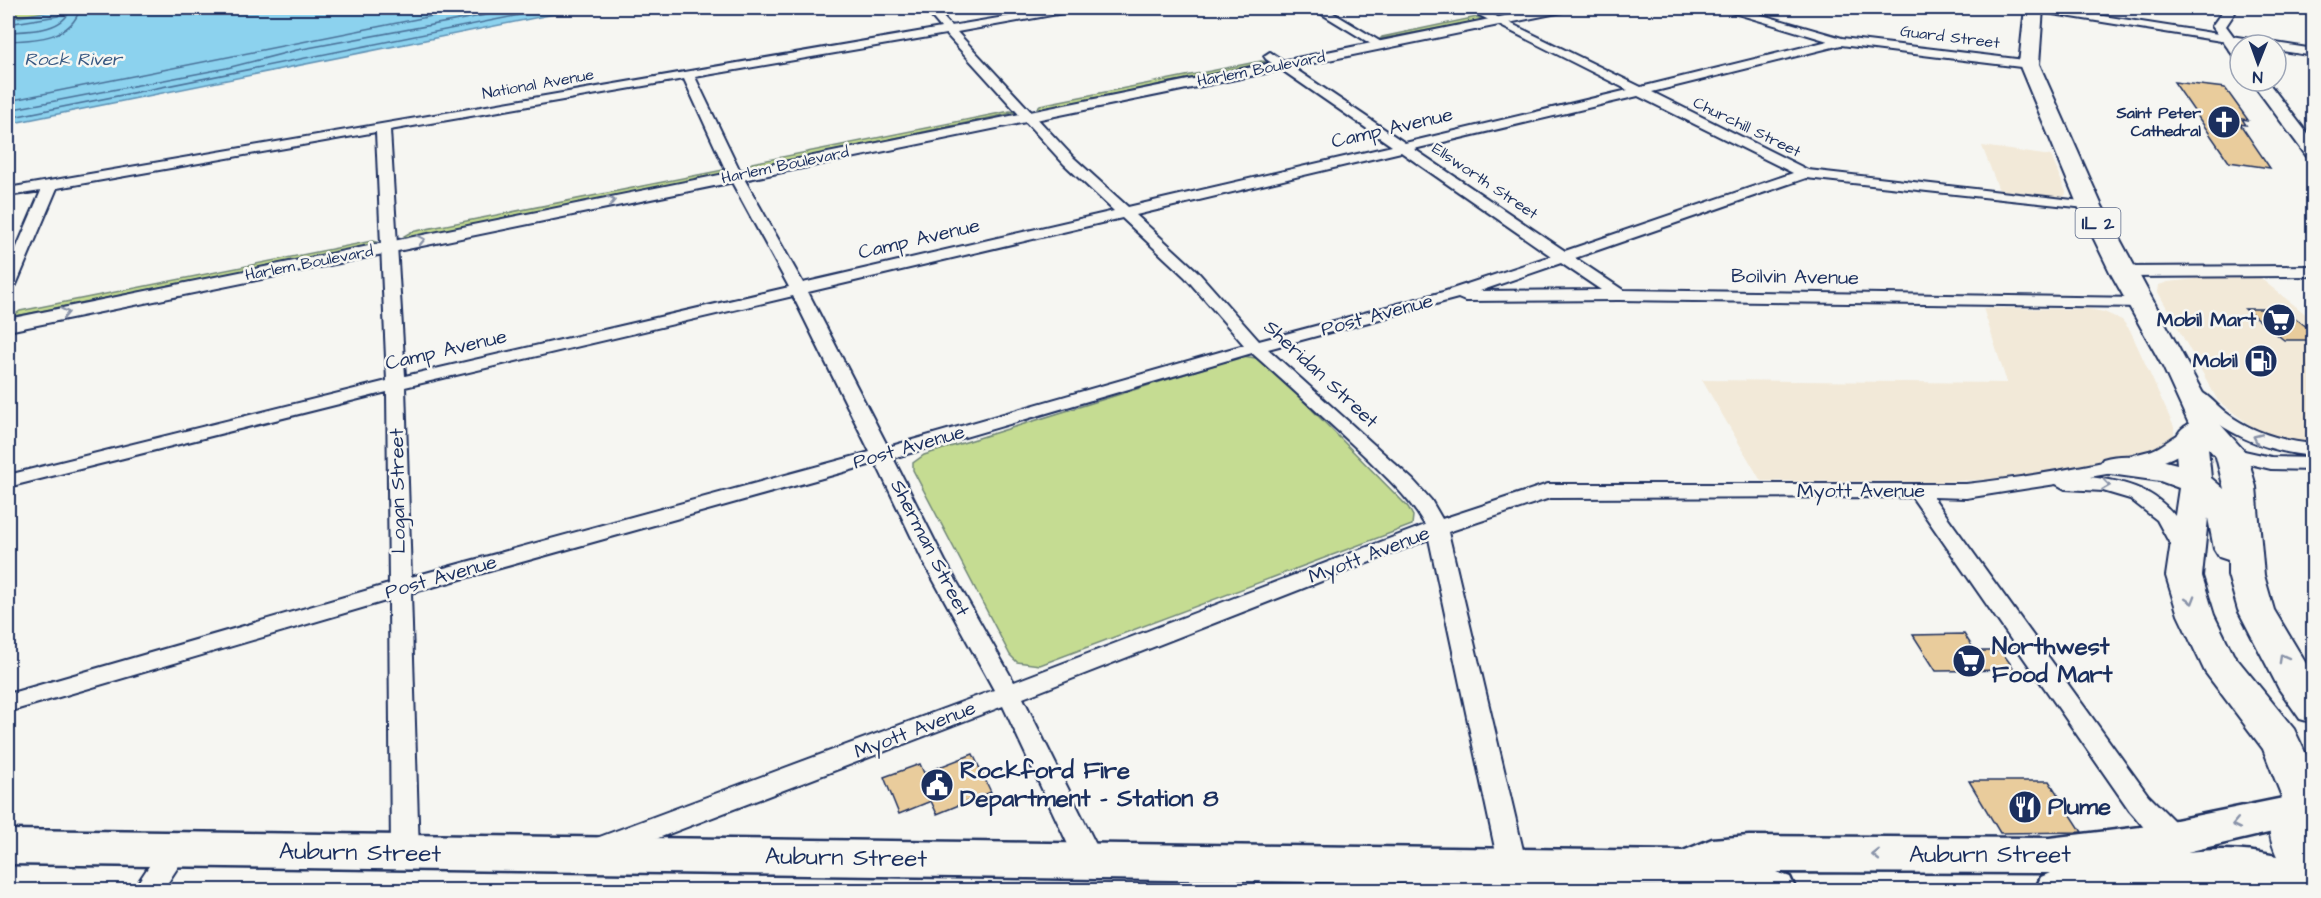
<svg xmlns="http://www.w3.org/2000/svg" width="2321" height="898" viewBox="0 0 2321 898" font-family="'Architects Daughter',sans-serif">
<rect width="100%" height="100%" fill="#f6f6f2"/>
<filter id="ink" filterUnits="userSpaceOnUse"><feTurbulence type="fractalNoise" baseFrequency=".0167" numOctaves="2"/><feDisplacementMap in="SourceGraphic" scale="12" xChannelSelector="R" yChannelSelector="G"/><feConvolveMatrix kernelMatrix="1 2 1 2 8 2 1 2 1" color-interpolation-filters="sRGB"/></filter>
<g filter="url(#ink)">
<!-- built -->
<path fill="#f2e9d8" d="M1982,146L2051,156L2066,192L2065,196L2054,199L2000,193Z
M2206,278H2260L2313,320V443L2290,442L2258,431L2218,401L2158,292L2159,285L2168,282Z
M1983,308L2088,309L2104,312L2122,320L2130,330L2174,427V438L2153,453L2018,478L1940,482L1761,481L1702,380L2007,383Z"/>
<!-- green -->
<path fill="#c5dc92" stroke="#708678" stroke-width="1.5" d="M8,8H70L8,18Z
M1477,17L1484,20L1380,39L1382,37Z
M1261,61L1267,62L1044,109L1037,108L1040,105Z
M1010,111L1017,112L754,168L748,166L752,163Z
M723,170L725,171L718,175L410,238L404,236L411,232Z
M372,241L376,242L367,246L11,317L20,311Z
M1243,356L1262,359L1408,507L1413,516L1412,525L1040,665L1017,662L1010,655L913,470V463L924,455Z
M186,887L599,890H175Z"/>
<!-- water -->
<path fill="#8cd2ee" stroke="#5f91b4" stroke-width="1.5" d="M70,8H584L8,124V19Z"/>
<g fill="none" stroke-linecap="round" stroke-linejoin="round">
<!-- shore -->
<path stroke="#487098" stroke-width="1.5" d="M8,24L58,16L63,8
M8,32C29,31 63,32 71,8
M8,41C35,40 72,39 80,8
M8,101L472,8
M8,110L227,68L297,50L523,8
M8,118L554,8"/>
</g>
<!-- building -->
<path fill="#e9cc9c" stroke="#1b2f5e" stroke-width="1.5" d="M2174,82L2225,88L2248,120L2242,119L2246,125L2240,124L2270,168L2229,162Z
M2245,309H2284L2313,332V340H2284Z
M1964,634L1975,651H2001L2015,670L1936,671L1913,635Z
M973,754L991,792L937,814L931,801L899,814L884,777L920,764L924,773Z
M1969,781H2049L2082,832L2000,833Z"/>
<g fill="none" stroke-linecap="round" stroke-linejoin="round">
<defs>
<path id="minor" d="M924,8H935L951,26L1058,8H1079L1074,11L957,32L1074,158L1128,207L1392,146L1266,59L1264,56L1270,52L1405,143L1628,90L1479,15L1477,13L1483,10L1641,87L1828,41L1724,10L1723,8H1738L1842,38L2033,61L2035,64L2029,68L1841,45L1652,92L1808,170L2090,202L2095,203L2097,206L2095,209L1806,178L1575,258L1623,290L2140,298L2148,303L2146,307L1619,300L1465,301L1458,298L1268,349L1413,480L1431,500L1442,519L1548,484H1966C2027,477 2089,467 2149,451C2166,447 2180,426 2198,431L2201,435C2179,467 2125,470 2090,477C2143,483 2172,499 2194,548L2191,553L2183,555L2175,553L2157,520L2130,499L2103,491L2065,489L2056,484L1966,498L1933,497L2148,795L2183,830L2186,838L2183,846C2160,854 2144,826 2130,811L1912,497L1550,498L1448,532L1527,867L1523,876L1513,879L1503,876L1499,867L1429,539L1023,698L1104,861L1100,870L1090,873L1080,870L1003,706L614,855L604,859L594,855L590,847L594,839L994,690L923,561L876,463L411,593L419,854L415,862L405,866L395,862L391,854L389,600L8,712V694L389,584L387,392L8,487V475L387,381L376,132L57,188L16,285L8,290V268L41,191L8,196V188L941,28ZM946,34L1064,164L1114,211L803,283L742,175L695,77ZM684,79L728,175L789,287L405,376L390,130ZM1638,96L1793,173L1565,251L1414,149ZM1401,152L1551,256L1443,292L1259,341L1197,271L1136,215ZM1122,218L1185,277L1244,345L888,447L808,292ZM1561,263L1601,290L1480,291ZM793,296L870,452L411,577L405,387ZM1252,353C1291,388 1330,423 1368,459C1389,480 1410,499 1425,525L1014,682L945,561L893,458Z
M1312,8H1325L1386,45L1376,47Z
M2028,8H2052L2314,49V56L2276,50V45H2246L2034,11Z
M2314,266V276L2123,277L2115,272L2123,267Z
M2194,389C2206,392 2215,404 2225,412C2251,432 2281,441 2314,444V456C2264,452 2224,433 2187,399L2185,395L2187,391Z
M2231,448L2271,457L2314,458V470L2271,469L2224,458L2221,454L2224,450Z
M175,838L185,842L189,850L163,890H133L165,842Z"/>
<path id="tertiary" d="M1544,8H1569L1562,12L8,331V319Z
M2225,8H2238L2226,26L2240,45V59L2235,58L2212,26Z
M2251,81H2267L2314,142V159L2308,158Z"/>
<path id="secondary" d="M2293,796L2307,800L2312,812L2307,824L2187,852C2235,847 2268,851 2314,867V890H2276L2238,885L2165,890H2035L2041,877L2050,873L1776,872L1790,877L1796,890H1693L1684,887L8,864V830L1683,851L1712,839L1749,836L2049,838L2141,827Z"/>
<path id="primary" d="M2025,8H2043L2039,64L2102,206L2219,423L2247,454L2256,487L2264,575L2274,610L2314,677V723L2300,719L2279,689L2238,610L2228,575V560L2219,557L2214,549L2208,518L2202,576L2214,615L2233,654L2294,729L2314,771V890L2298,888C2278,865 2254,822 2282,797L2263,749L2205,672L2178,615L2166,576L2179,488L2160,481L2103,473L2098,466L2103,459C2127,452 2154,458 2177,464C2176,447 2171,433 2189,424L2163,367L2110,272L2078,206L2019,64ZM2208,448L2216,457L2224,489L2211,478Z"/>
</defs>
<!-- minor casing -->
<use href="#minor" stroke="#1b2f5e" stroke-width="4"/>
<!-- tertiary casing -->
<use href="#tertiary" stroke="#1b2f5e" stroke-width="4"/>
<!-- secondary casing -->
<use href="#secondary" stroke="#1b2f5e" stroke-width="5"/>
<!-- primary casing -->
<use href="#primary" stroke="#1b2f5e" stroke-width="4"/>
<!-- minor -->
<use href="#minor" fill="#f6f6f2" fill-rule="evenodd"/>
<!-- tertiary -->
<use href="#tertiary" fill="#f6f6f2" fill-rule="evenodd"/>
<!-- secondary -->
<use href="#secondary" fill="#f6f6f2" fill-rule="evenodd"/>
<!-- primary -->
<use href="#primary" fill="#f6f6f2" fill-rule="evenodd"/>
</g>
<!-- one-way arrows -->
<defs><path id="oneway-chevron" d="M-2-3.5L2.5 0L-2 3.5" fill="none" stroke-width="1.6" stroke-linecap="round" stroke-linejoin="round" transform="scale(1.5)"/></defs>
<g stroke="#8892a8">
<use href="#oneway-chevron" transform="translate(611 201) rotate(-11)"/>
<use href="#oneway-chevron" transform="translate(421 240) rotate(-11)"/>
<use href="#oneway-chevron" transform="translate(65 313) rotate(-12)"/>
<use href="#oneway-chevron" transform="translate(2257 438) rotate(-156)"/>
<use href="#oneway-chevron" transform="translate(2106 485) rotate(8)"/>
<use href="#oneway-chevron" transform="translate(2191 600) rotate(73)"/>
<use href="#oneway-chevron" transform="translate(2283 658) rotate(-119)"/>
<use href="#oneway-chevron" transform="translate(2236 824) rotate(168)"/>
<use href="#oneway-chevron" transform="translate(1876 855) rotate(-180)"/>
</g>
</g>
<!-- icons -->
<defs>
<symbol id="church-disc" viewBox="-11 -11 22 22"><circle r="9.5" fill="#1b2f5e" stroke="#f6f6f2"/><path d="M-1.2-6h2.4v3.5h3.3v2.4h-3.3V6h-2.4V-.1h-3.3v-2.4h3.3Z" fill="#fff"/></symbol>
<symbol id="supermarket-disc" viewBox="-11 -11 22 22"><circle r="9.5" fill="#1b2f5e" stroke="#f6f6f2"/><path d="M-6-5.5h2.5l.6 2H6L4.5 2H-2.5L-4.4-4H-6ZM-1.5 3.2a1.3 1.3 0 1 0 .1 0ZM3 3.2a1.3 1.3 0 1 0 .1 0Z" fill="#fff"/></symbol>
<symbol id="fuel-disc" viewBox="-11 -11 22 22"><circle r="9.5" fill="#1b2f5e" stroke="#f6f6f2"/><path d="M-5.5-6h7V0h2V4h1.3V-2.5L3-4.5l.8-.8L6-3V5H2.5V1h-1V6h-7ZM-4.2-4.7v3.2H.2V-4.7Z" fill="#fff"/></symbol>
<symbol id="civic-disc" viewBox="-11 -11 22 22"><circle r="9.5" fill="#1b2f5e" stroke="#f6f6f2"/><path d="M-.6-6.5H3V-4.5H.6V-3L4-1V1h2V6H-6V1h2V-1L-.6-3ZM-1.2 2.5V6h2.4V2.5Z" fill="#fff"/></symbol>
<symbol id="restaurant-disc" viewBox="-11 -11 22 22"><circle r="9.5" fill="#1b2f5e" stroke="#f6f6f2"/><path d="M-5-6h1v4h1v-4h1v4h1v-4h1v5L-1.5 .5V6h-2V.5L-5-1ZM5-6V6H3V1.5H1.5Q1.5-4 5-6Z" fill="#fff"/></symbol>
</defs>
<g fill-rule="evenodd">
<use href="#church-disc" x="2205" y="103" width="38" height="38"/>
<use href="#supermarket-disc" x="2260" y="301" width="38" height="38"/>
<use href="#fuel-disc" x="2242" y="342" width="38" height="38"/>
<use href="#supermarket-disc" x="1950" y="642" width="38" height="38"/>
<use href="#civic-disc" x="918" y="766" width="38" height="38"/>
<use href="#restaurant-disc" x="2006" y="788" width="38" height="38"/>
</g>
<g text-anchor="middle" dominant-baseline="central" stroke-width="5" stroke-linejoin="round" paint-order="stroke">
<!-- far-street labels -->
<g font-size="16" fill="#1b2f5e" stroke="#f6f6f2">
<text transform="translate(1950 37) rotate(7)">Guard Street</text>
<text transform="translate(1261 69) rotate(-11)">Harlem Boulevard</text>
<text transform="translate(538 84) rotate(-10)">National Avenue</text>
<text transform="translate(1747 127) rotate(26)">Churchill Street</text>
<text transform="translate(785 165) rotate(-12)">Harlem Boulevard</text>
<text transform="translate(1485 181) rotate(34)">Ellsworth Street</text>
<text transform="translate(309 263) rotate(-11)">Harlem Boulevard</text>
</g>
<!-- far-poi labels -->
<g font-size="16" font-weight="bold" fill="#1b2f5e" stroke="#f6f6f2" text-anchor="end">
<text x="2201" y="113">Saint Peter<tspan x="2201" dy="18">Cathedral</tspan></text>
</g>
<!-- far-water labels -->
<g font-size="18" font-style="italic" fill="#375882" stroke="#f6f6f2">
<text x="73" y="59">Rock River</text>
</g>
<!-- shield labels -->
<rect fill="#f6f6f2" stroke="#5d6b8a" stroke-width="1.5" x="2075.5" y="208" width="45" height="30" rx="4.5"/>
<g font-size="18" font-weight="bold" fill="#1b2f5e">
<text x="2098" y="223">IL 2</text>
</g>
<!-- street labels -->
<g font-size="20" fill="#1b2f5e" stroke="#f6f6f2">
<text transform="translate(1392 128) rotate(-13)">Camp Avenue</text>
<text transform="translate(919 239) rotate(-13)">Camp Avenue</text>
<text transform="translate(1795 277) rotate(1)">Boilvin Avenue</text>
<text transform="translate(1377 315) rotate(-15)">Post Avenue</text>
<text transform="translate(446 350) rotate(-13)">Camp Avenue</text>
<text transform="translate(1321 374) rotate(43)">Sheridan Street</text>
<text transform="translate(909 447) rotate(-16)">Post Avenue</text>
<text transform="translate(398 491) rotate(-91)">Logan Street</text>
<text x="1861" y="491">Myott Avenue</text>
<text transform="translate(930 548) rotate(63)">Sherman Street</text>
<text transform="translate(1369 555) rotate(-21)">Myott Avenue</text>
<text transform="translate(441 577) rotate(-16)">Post Avenue</text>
<text transform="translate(915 730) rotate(-21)">Myott Avenue</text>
</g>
<!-- poi labels -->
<g font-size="20" font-weight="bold" fill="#1b2f5e" stroke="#f6f6f2" text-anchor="end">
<text x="2256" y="320">Mobil Mart</text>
<text x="2238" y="361">Mobil</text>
</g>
<!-- near-poi labels -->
<g font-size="24" font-weight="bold" fill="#1b2f5e" stroke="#f6f6f2" text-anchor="start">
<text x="1992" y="647">Northwest<tspan x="1992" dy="28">Food Mart</tspan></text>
<text x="960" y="771">Rockford Fire<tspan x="960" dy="28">Department - Station 8</tspan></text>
<text x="2048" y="807">Plume</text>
</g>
<!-- near-street labels -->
<g font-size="24" fill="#1b2f5e" stroke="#f6f6f2">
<text transform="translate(360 853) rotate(1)">Auburn Street</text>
<text x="1990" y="855">Auburn Street</text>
<text transform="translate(846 858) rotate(1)">Auburn Street</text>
</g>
</g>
<!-- margin -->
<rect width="2321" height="898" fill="none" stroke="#f6f6f2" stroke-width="30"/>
<rect x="15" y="15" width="2291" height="868" fill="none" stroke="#1b2f5e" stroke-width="2" filter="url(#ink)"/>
<!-- north arrow -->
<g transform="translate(2258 63) rotate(181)"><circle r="28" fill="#f6f6f2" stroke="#9ea6b7" stroke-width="1.5"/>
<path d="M0-4.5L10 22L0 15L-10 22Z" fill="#1b2f5e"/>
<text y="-9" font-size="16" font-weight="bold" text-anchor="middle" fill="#1b2f5e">N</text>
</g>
</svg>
